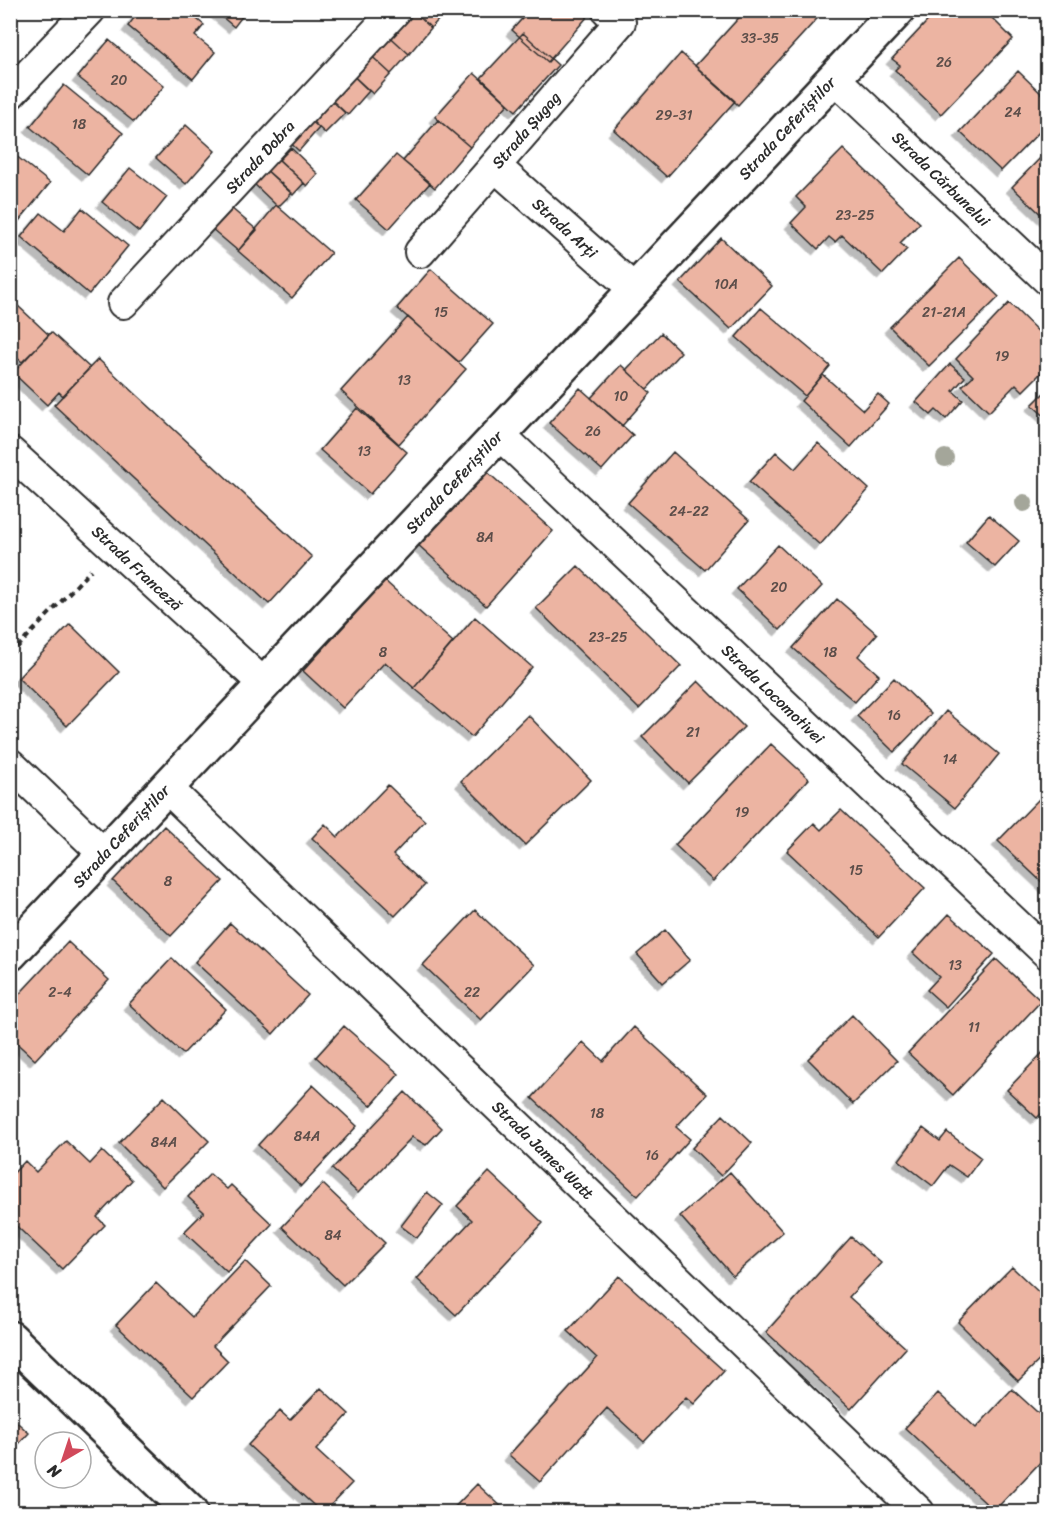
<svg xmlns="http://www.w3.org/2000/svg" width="1058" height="1523" viewBox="0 0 1058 1523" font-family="Sriracha,sans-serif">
<defs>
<filter id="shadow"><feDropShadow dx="-5.5" dy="5.5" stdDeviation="0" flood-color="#0004"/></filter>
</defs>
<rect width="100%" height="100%" fill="#fff"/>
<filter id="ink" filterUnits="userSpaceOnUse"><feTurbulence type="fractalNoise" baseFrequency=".0167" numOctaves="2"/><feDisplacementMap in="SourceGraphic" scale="12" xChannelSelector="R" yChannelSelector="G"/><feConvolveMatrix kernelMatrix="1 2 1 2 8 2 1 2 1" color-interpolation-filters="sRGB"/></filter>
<g filter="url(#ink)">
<!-- building -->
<path fill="#ecb4a2" stroke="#2b2b2b" stroke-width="1.5" filter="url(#shadow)" d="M140,10H186L204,25L195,36L215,52L193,79L128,26Z
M214,10H247L234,27Z
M401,10H412L431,28L409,54L383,30Z
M412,10H447L431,28Z
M530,10H584L589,15L548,62L512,30Z
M746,10H825L738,105L695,66Z
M938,10H984L1013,39L941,114L895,70L900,65L892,59Z
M383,30L409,54L391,74L364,49Z
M523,33L558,65L516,111L481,78Z
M109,40L164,86L134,122L78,77Z
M364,49L391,74L373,94L345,68Z
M681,53L735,101L667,177L614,130Z
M345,68L369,91L348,115L323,92Z
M1018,71L1048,100V123L1001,171L960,132Z
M474,73L508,104L470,147L435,117Z
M64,85L123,133L88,175L30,127Z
M323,92L345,113L325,133L303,113Z
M303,113L319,128L299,151L283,136Z
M438,120L470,147L435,188L403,161Z
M186,125L215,151L186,184L156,158Z
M291,148L318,174L307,186L279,160Z
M843,149L920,223L900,243L907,249L883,274L842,235L835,242L829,237L818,249L791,223L806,207L796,197Z
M1048,150V221L1012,187Z
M10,151L50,183L19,221L10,214Z
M274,155L304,183L293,195L263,167Z
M396,155L430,183L389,229L356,200Z
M263,167L292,193L278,207L251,181Z
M130,168L167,197L139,232L102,202Z
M224,202L257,230L238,251L205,223Z
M276,205L331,253L292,298L238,251Z
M82,208L128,246L89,294L21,237L41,213L64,231Z
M721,238L772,286L731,329L680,282Z
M959,258L999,297L929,366L890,327Z
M431,269L493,324L459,362L397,308Z
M1009,303L1048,341V351L1044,355L1048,358V366L1023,391L1016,384L989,412L962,386L973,376L956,359Z
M17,305L49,335L22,362L10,351V312Z
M761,308L830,366L805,396L736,337Z
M408,317L466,369L399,444L341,391Z
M51,332L90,368L63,396L59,392L47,405L13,373Z
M661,333L681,352L647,389L626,370Z
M98,359L312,557L269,604L54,405Z
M950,364L965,377L953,391L963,400L946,419L936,410L931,415L916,402Z
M621,365L651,393L622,426L591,398Z
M823,375L863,410L878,394L889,404L851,447L801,401Z
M580,388L633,435L602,470L549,423Z
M1048,389V419L1032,405Z
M357,408L407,452L370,494L320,450Z
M818,443L869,489L820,545L749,482L776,452L795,469Z
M673,452L749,520L705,570L628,503Z
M483,468L553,531L486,606L416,543Z
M989,515L1019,541L995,567L966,542Z
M778,545L822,586L780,630L737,589Z
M578,566L681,666L639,709L536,608Z
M385,581L453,642L414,688L385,662L343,708L303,671Z
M837,599L877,634L858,656L879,675L855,702L793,648Z
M475,617L532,667L472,737L414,688Z
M70,624L119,672L67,726L18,678Z
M894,678L931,714L894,752L857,716Z
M698,681L744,727L688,783L642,737Z
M946,711L999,754L955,808L902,764Z
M528,715L591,780L525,845L461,781Z
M771,744L809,779L713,881L675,845Z
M388,785L425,821L393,855L425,885L395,916L312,838L325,824L338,837Z
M1039,799L1048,807V888L998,841Z
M841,810L925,888L879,937L787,851L814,823L821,830Z
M164,826L223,881L171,936L113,881Z
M475,910L534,965L481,1020L423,965Z
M949,914L994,954L946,1007L927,990L939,977L913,953Z
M230,923L308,995L273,1034L195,962Z
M665,930L690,960L663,983L637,954Z
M68,942L109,980L35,1060L10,1037V1004Z
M172,958L226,1009L183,1054L129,1004Z
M996,959L1041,1001L953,1095L908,1053Z
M852,1015L897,1061L853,1104L808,1059Z
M344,1026L399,1074L371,1106L316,1057Z
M634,1027L707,1094L676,1127L690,1139L638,1196L532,1098L583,1042L603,1061Z
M1048,1047V1107L1037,1118L1007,1090Z
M313,1085L357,1126L301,1186L258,1145Z
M405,1092L442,1128L426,1145L412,1137L358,1193L332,1169Z
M164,1097L209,1141L163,1187L119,1143Z
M723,1115L752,1143L721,1176L692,1148Z
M923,1128L940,1141L947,1132L981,1158L967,1177L949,1165L933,1186L899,1160Z
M66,1141L90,1164L102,1151L132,1180L97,1217L105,1225L62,1269L10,1220V1177L25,1161L36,1172Z
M489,1172L543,1223L456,1315L417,1279L472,1220L457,1206Z
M730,1172L783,1232L733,1276L680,1216Z
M210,1174L227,1189L231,1185L272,1224L227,1272L184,1232L204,1212L188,1197Z
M323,1184L385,1243L343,1285L282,1227Z
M427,1192L443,1205L417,1238L401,1226Z
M851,1237L881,1263L849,1297L906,1348L851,1409L766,1332Z
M245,1261L271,1286L213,1346L228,1361L193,1397L116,1325L156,1283L192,1317Z
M1012,1267L1048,1301V1352L1018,1381L958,1322Z
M619,1276L724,1371L694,1404L686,1397L644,1442L607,1408L540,1482L509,1455L597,1358L568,1331Z
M321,1388L349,1414L316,1450L352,1483L324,1512H321L248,1445L280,1411L290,1420Z
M1012,1389L1048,1422V1454L994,1511L905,1428L938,1393L976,1428Z
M10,1416L29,1433L10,1453Z
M477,1484L505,1510L450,1512Z"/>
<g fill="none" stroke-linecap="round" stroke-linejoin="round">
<defs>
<path id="street" d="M834,78L1048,280
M10,94L90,10
M495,166L635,290
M420,252L620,22L607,10
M123,303L396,10
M499,434L1048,954
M10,452L264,684
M10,764L104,854
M167,788L919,1512"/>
<path id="secondary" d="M10,954L898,10"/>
<path id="primary" d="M10,1338L190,1512"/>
</defs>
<!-- street casing -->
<use href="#street" stroke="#2b2b2b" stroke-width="34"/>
<!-- secondary casing -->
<use href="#secondary" stroke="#2b2b2b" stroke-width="38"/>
<!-- primary casing -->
<use href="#primary" stroke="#2b2b2b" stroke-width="38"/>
<!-- path -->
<path stroke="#2b2b2b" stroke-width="4" stroke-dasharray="6 4.5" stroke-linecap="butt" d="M10,655L91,570"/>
<!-- street -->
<use href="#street" stroke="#fff" stroke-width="30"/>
<!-- secondary -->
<use href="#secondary" stroke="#fff" stroke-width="33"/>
<!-- primary -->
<use href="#primary" stroke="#fff" stroke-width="33"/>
</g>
<!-- trees -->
<g fill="#a4a69a">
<circle cx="945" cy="458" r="9"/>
<circle cx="1024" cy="503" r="9"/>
</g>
</g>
<g text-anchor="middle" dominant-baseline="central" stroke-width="4.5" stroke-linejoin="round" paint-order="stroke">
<!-- number labels -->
<g font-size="14" fill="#5b4d49">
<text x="760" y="38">33-35</text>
<text x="944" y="62">26</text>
<text x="119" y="80">20</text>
<text x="1013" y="112">24</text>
<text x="674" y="115">29-31</text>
<text x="79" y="124">18</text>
<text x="855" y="215">23-25</text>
<text x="726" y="284">10A</text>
<text x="441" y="312">15</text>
<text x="944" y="312">21-21A</text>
<text x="1002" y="356">19</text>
<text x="404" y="380">13</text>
<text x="621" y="396">10</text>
<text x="593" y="431">26</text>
<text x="364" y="451">13</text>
<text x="689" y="511">24-22</text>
<text x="485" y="537">8A</text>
<text x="779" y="587">20</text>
<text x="608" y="637">23-25</text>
<text x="383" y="652">8</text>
<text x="830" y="652">18</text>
<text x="894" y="715">16</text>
<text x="693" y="732">21</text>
<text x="950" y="759">14</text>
<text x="742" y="812">19</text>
<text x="856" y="870">15</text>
<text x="168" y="881">8</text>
<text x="955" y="965">13</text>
<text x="60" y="992">2-4</text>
<text x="472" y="992">22</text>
<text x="974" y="1027">11</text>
<text x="597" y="1113">18</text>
<text x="307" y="1136">84A</text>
<text x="164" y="1142">84A</text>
<text x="652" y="1155">16</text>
<text x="333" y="1235">84</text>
</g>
<!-- street labels -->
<g font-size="16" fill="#2b2b2b" stroke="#fff">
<text transform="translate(787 128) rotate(-47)">Strada Ceferiștilor</text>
<text transform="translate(526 130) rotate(-49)">Strada Șugag</text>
<text transform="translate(260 157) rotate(-47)">Strada Dobra</text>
<text transform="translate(941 179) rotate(44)">Strada Cărbunelui</text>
<text transform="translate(565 228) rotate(42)">Strada Arți</text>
<text transform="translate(454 482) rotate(-47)">Strada Ceferiștilor</text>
<text transform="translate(137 568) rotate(43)">Strada Franceză</text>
<text transform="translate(773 694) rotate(44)">Strada Locomotivei</text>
<text transform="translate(121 836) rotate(-47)">Strada Ceferiștilor</text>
<text transform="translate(543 1150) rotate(44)">Strada James Watt</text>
</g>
</g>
<!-- margin -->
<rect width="1058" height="1523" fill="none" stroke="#fff" stroke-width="36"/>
<rect x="18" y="18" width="1022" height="1487" fill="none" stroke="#2b2b2b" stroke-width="2" filter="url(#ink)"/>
<!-- north arrow -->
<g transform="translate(63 1460) rotate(219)"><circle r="28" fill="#ffffff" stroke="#aaaaaa" stroke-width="1.5"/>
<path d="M0-4.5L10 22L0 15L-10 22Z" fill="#d1495b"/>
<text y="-9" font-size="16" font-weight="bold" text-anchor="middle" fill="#2b2b2b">N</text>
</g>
</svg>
